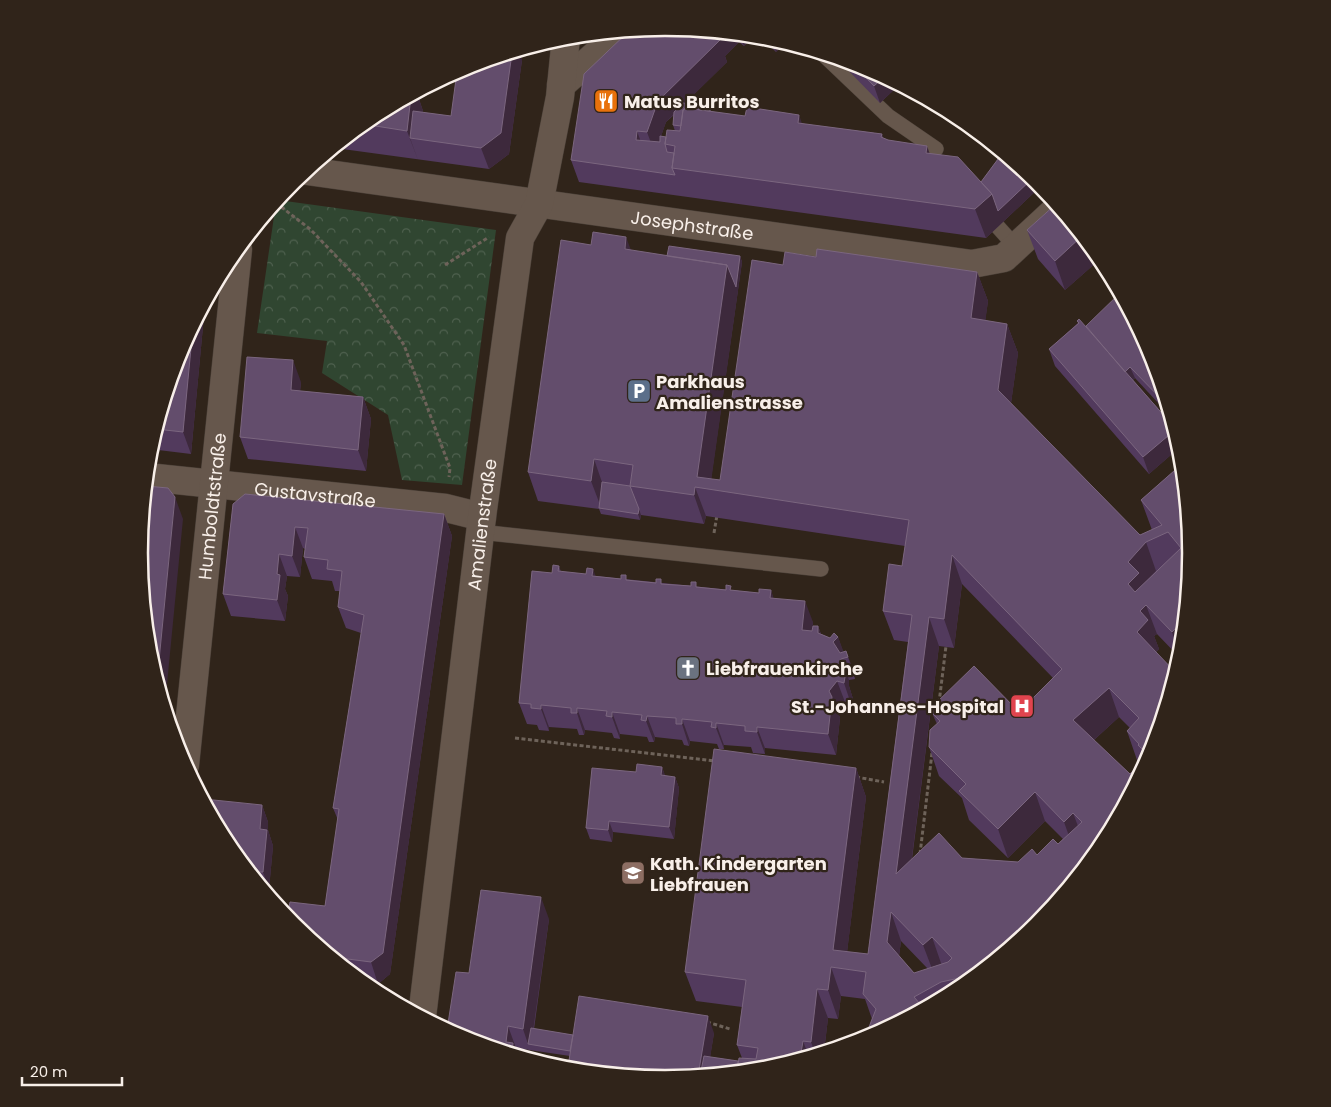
<svg xmlns="http://www.w3.org/2000/svg" width="1331" height="1107" viewBox="0 0 1331 1107" font-family="Poppins,sans-serif">
<defs>
<pattern id="forest-crowns" width="20" height="18" patternUnits="userSpaceOnUse" patternTransform="scale(1.25)"><rect width="20" height="18" fill="#304631"/><path d="M2 6a3 3 0 1 1 6 0M12 15a3 3 0 1 1 6 0" fill="none" stroke="#4f614f"/></pattern>
</defs>
<rect width="100%" height="100%" fill="#30241a"/>
<!-- forest -->
<path fill="url(#forest-crowns)" d="M278,200L496,230L462,485L402,480L388,415L322,373L327,341L257,333L276,203Z"/>
<g fill="none" stroke-linecap="round" stroke-linejoin="round">
<defs>
<path id="service" d="M824,55L888,116L936,149
M998,227L1016,247
M480,532L821,569"/>
<g id="minor">
<path d="M561,85L622,32"/>
<path id="s1" d="M307,171L972,264L1004,258L1057,209"/>
<path id="s2" d="M147,477L446,508L482,517"/>
<path id="s3" d="M185,765L238,249"/>
<path id="s4" d="M422,1017L482,517L520,238L539,204L560,97L566,37"/>
</g>
</defs>
<!-- service casing -->
<use href="#service" stroke="#493f37" stroke-width="16"/>
<!-- minor casing -->
<use href="#minor" stroke="#493f37" stroke-width="29"/>
<!-- path -->
<path stroke="#6e635a" stroke-width="3" stroke-dasharray="4 2.5" stroke-linecap="butt" d="M276,203L310,229L361,282L404,345L450,468L449,477
M445,265L489,237
M714,533L717,515
M939,703L946,646
M515,738L715,761
M856,777L884,782
M920,854L932,753
M707,1022L730,1029"/>
<!-- service -->
<use href="#service" stroke="#66574c" stroke-width="15"/>
<!-- minor -->
<use href="#minor" stroke="#66574c" stroke-width="28"/>
</g>
<!-- wall -->
<path fill="#523a5d" fill-rule="evenodd" d="M666,28L754,36L744,46L739,42L725,56L727,62L685,103L713,112L882,134L883,138L930,154L981,182L998,159L992,152L988,142L983,137L1038,182L1041,186L986,238L579,182L571,160ZM674,115L673,125L675,131L666,137L661,136L666,122Z
M761,37L768,38L785,43L776,52Z
M522,60L509,154L489,169L335,148L374,116L417,93L423,111V113L451,116Z
M842,60L867,68L899,85L880,103L844,66Z
M949,112L958,116L978,133L976,135L967,125L965,127Z
M1056,204L1103,262L1112,278L1102,267L1099,260L1065,290L1038,259L1027,230Z
M591,245L667,256H740L742,262L711,479L720,480L783,265L816,257L977,272L988,301L985,321L1007,324L1018,353L1011,403L1140,535L1152,530L1141,500L1183,463L1181,656V659L1157,634L1154,636L1159,649L1156,652L1151,755L1037,926L957,991L867,1040L872,1019L865,999L841,996L838,1019L828,1018L824,1052L768,1069L665,1080L569,1070L568,1067L570,1056L516,1048V1050L518,1056L464,1039L469,973L549,919L534,1029L573,1035L714,1033L710,1057L738,1061L742,1058L737,1045L742,1007L696,1001L685,972L856,768L866,797L847,952L868,954L908,642L894,640L883,611L902,566L905,546L706,516L704,524L641,515L640,520L601,514L599,509L538,501L528,472ZM962,584L1053,678L1019,712L932,713L937,724L929,747L939,776L962,798L969,820L1008,858L1045,821L1063,839L1058,844L1037,855L1018,862L962,858L912,859L939,646L954,648ZM1119,717L1130,728L1127,731L1137,760L1140,763L1130,774L1094,740ZM901,941L928,969L914,973L899,956Z
M205,305L191,454L150,449L180,352Z
M1077,321L1086,326L1152,352L1180,447L1149,474L1055,366L1049,349L1078,323ZM1135,378L1171,417L1168,420L1133,380Z
M301,382L300,391L363,397L371,419L366,471L248,459L240,437Z
M233,504L444,514L452,536L390,974L378,984L362,982L293,925L289,907L325,906L338,820L333,808L361,633L346,628L338,607L340,591H335L332,581L312,579L304,557L305,549L303,548L300,577L287,576L285,589L288,596L285,621L231,616L223,594Z
M559,566L561,572L596,576L759,593L771,590L773,598L813,622L812,631L818,626L821,634L830,638L838,637L843,652L846,651L854,673L855,679L849,680V686L853,699L851,704L845,702L838,712L840,718L836,755L765,748V754L753,753L751,747L724,745V749H719L717,744L690,741L689,746L684,745L682,740L655,737L654,742H649L647,737L620,734V739L614,738L612,733L585,730L584,735H579L577,729L549,727V731L539,730L537,725L527,724L519,703L552,573Z
M662,767L665,776L675,777L679,788L674,839L613,832L612,842L590,839L586,828Z
M262,805L268,822V830L273,846L269,889H264L228,845Z"/>
<!-- shaded-wall -->
<path fill="#3d293c" d="M720,33L737,35L739,42L725,56L727,62L666,122L655,154L647,132L658,101Z
M740,35L754,36L744,46Z
M772,39L785,43L776,52Z
M519,51L522,60L509,154L489,169L481,148L512,53Z
M884,77L899,85L880,103L874,86Z
M417,93L423,111L420,139L410,138L418,160L407,131L411,96Z
M799,115L809,143L798,123Z
M962,119L966,123L967,125L965,127Z
M637,131L645,153L636,140Z
M927,146L937,174L926,153Z
M1033,178L1041,186L986,238L975,209L992,194Z
M1082,236L1097,254L1099,260L1065,290L1055,261Z
M626,237L637,266L625,249Z
M740,256L742,262L710,489L697,477L727,265Z
M977,272L988,301L982,347L971,318Z
M205,305L191,454L183,432L193,327Z
M1007,324L1018,353L1009,418L998,390Z
M293,360L301,382L298,412L291,390Z
M1130,367L1135,378L1128,385L1124,373Z
M363,397L371,419L366,471L358,450Z
M1175,430L1180,447L1149,474L1143,457Z
M594,459L604,488L602,510L591,481Z
M695,487L706,516L704,524L694,495Z
M175,497L183,519L165,705L157,681Z
M639,509L641,515L640,520L638,514Z
M444,514L452,536L390,974L378,984L371,962Z
M295,527L303,548L300,577L292,556Z
M1146,542L1156,571L1143,585L1146,605L1157,634L1154,636L1159,649L1147,661L1137,632L1140,611L1128,584V562Z
M279,554L287,576L285,589L288,596L285,621L277,600V574Z
M952,555L962,584L954,648L944,619Z
M593,569L601,590L592,576Z
M771,590L778,612L770,598Z
M805,601L813,622L810,652L802,630Z
M929,617L939,646L906,903L896,874Z
M1185,619L1181,656V657L1172,632Z
M818,626L826,648L818,633Z
M838,637L846,658L841,659L849,680V686L853,699L851,704L844,683L839,675L833,642Z
M846,651L854,673L855,679L848,657Z
M837,681L845,702L838,712L840,718L836,755L828,734L829,691Z
M1109,688L1119,717L1084,749L1073,720Z
M541,705L549,727V731L541,709Z
M577,708L585,730L584,735L577,713Z
M612,712L620,734V739L612,717Z
M647,716L655,737L654,742L646,721Z
M682,719L690,741L689,746L682,724Z
M716,723L724,745V749L716,728Z
M757,727L765,748V754L757,732Z
M662,767L666,778L661,775Z
M856,768L866,797L845,969L833,950Z
M675,777L679,788L674,839L669,827Z
M1035,792L1045,821L1008,858L998,829Z
M262,805L268,822V830L273,846L269,889L263,872L260,829Z
M1073,813L1084,842L1074,850L1064,822Z
M609,821L613,832L612,842L608,830Z
M256,872L261,886L255,879Z
M541,897L549,919L531,1045L528,1044L523,1029Z
M891,912L901,941L897,971L887,942Z
M932,937L942,966L934,974L923,945Z
M831,967L841,996L838,1019L828,990Z
M817,989L828,1018L824,1052L816,1055L811,1042Z
M899,1012L902,1021L889,1028Z
M708,1016L714,1033L708,1071H701L703,1076H698Z
M508,1026L516,1048V1050L518,1056L510,1053L506,1042Z
M803,1041L809,1057L801,1053Z"/>
<!-- building -->
<path fill="#634d6c" stroke="#7b667f" fill-rule="evenodd" d="M666,28L720,33L716,37L720,40L658,101L647,132L637,131L636,140L660,142V136L666,137L665,144L667,152L674,153L672,168L675,175L571,160L584,74L629,31Z
M512,53L501,133L481,148L410,138L413,111L451,116L457,72L464,67Z
M852,63L867,68L884,77L874,86Z
M411,96L407,131L363,124L374,116Z
M683,103L711,107L710,111L686,108L683,110L681,126L673,125L674,112Z
M747,107L799,115L798,123L882,134L881,137L888,140L927,146L926,153L958,157L992,194L975,209L672,168L675,146L665,144L667,130L680,131L683,110L686,108L745,116Z
M989,142L1033,178L998,211L992,194L981,182L1001,155Z
M1056,204L1082,236L1055,261L1027,230Z
M593,232L626,237L625,249L727,265L697,477L720,480L752,260L783,265L785,252L816,257L817,249L977,272L971,318L1007,324L998,390L1140,535L1162,525L1141,500L1183,463L1192,554L1185,619L1172,632L1146,605L1140,611L1148,620L1137,632L1176,673L1151,755L1103,846L1037,926L972,979L969,976L941,982L914,997L921,1005L926,1001L930,1006L905,1019L899,1012L889,1028L867,1040H864L876,1009L863,994L866,972L831,967L828,990L817,989L811,1042L803,1041L801,1053L816,1055L768,1069L737,1072L739,1058L756,1059L758,1048L737,1045L746,980L685,972L714,749L856,768L833,950L868,954L912,615L883,611L889,564L902,566L909,520L695,487L694,495L630,486L633,465L594,459L591,481L528,472L561,240L591,245ZM1168,532L1181,548L1135,592L1128,584L1139,573L1128,562L1146,542ZM952,555L1062,669L1019,712L974,666L933,706L932,713L940,721L930,730L929,747L966,784L959,791L998,829L1035,792L1064,822L1073,813L1082,822L1058,844L1053,839L1037,855L1032,849L1018,862L962,858L939,833L896,874L929,617L944,619ZM1109,688L1139,718L1127,731L1139,744L1138,745L1148,755L1130,774L1073,720ZM891,912L923,945L932,937L952,958L948,962L914,973L887,942Z
M669,246L740,256L736,287L727,265L667,256Z
M1120,293L1152,352L1168,406L1130,367L1125,372L1086,326Z
M1079,319L1174,427L1175,430L1143,457L1049,349L1079,323L1077,321Z
M193,327L183,432L156,429L180,352Z
M247,357L293,360L291,390L363,397L358,450L240,437Z
M1171,417L1174,427L1168,420Z
M602,482L630,486L639,509L638,514L599,508Z
M146,486L168,488L175,497L157,681L150,656L140,553Z
M245,494L444,514L383,953L371,962L332,957L293,925L278,906L289,907L290,902L325,906L339,809L333,808L364,615L338,607L342,571L327,569L328,560L304,557L308,528L295,527L292,556L279,554L277,574L280,575L277,600L223,594L233,504Z
M553,565L559,566L558,571L586,574L587,568L593,569L592,576L621,579V575H626V580L656,583V579H661V584L691,586V582H696V587L726,590V585L731,586L730,590L759,593V589L771,590L770,598L805,601L802,630L812,631L813,626H818V633L830,638L834,633L838,637L833,642L840,653L846,651L848,657L841,659L839,675L845,677L844,683L837,681L829,691L832,697L828,734L757,727V732L745,731V726L716,723V728L711,727L712,722L682,719V724H676V718L647,716L646,721L641,720L642,715L612,712V717L606,716L607,711L577,708V713H571V708L541,705V709L531,708V704L519,703L532,571L552,573Z
M637,764L662,767L661,775L675,777L669,827L609,821L608,830L586,828L592,768L636,772Z
M204,799L262,805L260,829L267,830L263,872H256L255,879L228,845L204,801Z
M481,890L541,897L523,1029L508,1026L506,1042L513,1043L512,1054L464,1039L447,1030L456,972L469,973Z
M579,996L708,1016L698,1076L665,1080L616,1075L568,1067Z
M531,1028L573,1035L570,1051L528,1044Z
M704,1056L738,1061L737,1072L728,1073L701,1071Z"/>
<!-- icons -->
<defs>
<symbol id="restaurant-square" viewBox="-11 -11 22 22"><rect x="-9" y="-9" width="18" height="18" rx="4" fill="#e8710a" stroke="#30241a"/><path d="M-5-6h1v4h1v-4h1v4h1v-4h1v5L-1.5 .5V6h-2V.5L-5-1ZM5-6V6H3V1.5H1.5Q1.5-4 5-6Z" fill="#fff"/></symbol>
<symbol id="parking-square" viewBox="-11 -11 22 22"><rect x="-9" y="-9" width="18" height="18" rx="4" fill="#5c6f8a" stroke="#30241a"/><path d="M-3.5-5.5H1a3.5 3.5 0 0 1 0 7H-1V5.5H-3.5ZM-1-3.4V-.6H.8a1.4 1.4 0 0 0 0-2.8Z" fill="#fff"/></symbol>
<symbol id="church-square" viewBox="-11 -11 22 22"><rect x="-9" y="-9" width="18" height="18" rx="4" fill="#6b7280" stroke="#30241a"/><path d="M-1.2-6h2.4v3.5h3.3v2.4h-3.3V6h-2.4V-.1h-3.3v-2.4h3.3Z" fill="#fff"/></symbol>
<symbol id="hospital-square" viewBox="-11 -11 22 22"><rect x="-9" y="-9" width="18" height="18" rx="4" fill="#e0444e" stroke="#30241a"/><path d="M-5-5h3v3.5h4V-5h3V5h-3V1.5h-4V5h-3Z" fill="#fff"/></symbol>
<symbol id="school-square" viewBox="-11 -11 22 22"><rect x="-9" y="-9" width="18" height="18" rx="4" fill="#8d6e63" stroke="#30241a"/><path d="M0-5L7-2L0 1L-7-2ZM-4 1L0 2.5L4 1V4Q0 6-4 4Z" fill="#fff"/></symbol>
</defs>
<g fill-rule="evenodd">
<use href="#restaurant-square" x="592" y="87" width="28" height="28"/>
<use href="#parking-square" x="625" y="377" width="28" height="28"/>
<use href="#church-square" x="674" y="654" width="28" height="28"/>
<use href="#hospital-square" x="1008" y="692" width="28" height="28"/>
<use href="#school-square" x="619" y="859" width="28" height="28"/>
</g>
<g text-anchor="middle" dominant-baseline="central" stroke-width="4.5" stroke-linejoin="round" paint-order="stroke">
<!-- poi labels -->
<g font-size="18" font-weight="bold" fill="#f8efe9" stroke="#30241a" text-anchor="start">
<text x="624" y="101">Matus Burritos</text>
<text x="656" y="381">Parkhaus<tspan x="656" dy="21">Amalienstrasse</tspan></text>
<text x="706" y="668">Liebfrauenkirche</text>
<text x="1004" y="706" text-anchor="end">St.-Johannes-Hospital</text>
<text x="650" y="863">Kath. Kindergarten<tspan x="650" dy="21">Liebfrauen</tspan></text>
</g>
<!-- street labels -->
<g font-size="18" fill="#f8efe9" stroke="#30241a">
<text stroke="none"><textPath href="#s1" startOffset="389">Josephstraße</textPath></text>
<text stroke="none"><textPath href="#s2" startOffset="169">Gustavstraße</textPath></text>
<text stroke="none"><textPath href="#s3" startOffset="260">Humboldtstraße</textPath></text>
<text stroke="none"><textPath href="#s4" startOffset="496">Amalienstraße</textPath></text>
</g>
</g>
<!-- crop -->
<path d="M0 0H1331V1107H0ZM148 553a517 517 0 1 1 1034 0a517 517 0 1 1-1034 0Z" fill="#30241a" fill-rule="evenodd"/>
<path fill="none" stroke="#f8efe9" stroke-width="2.5" d="M148 553a517 517 0 1 1 1034 0a517 517 0 1 1-1034 0Z"/>
<!-- scale -->
<path d="M22 1077v8h100v-8" fill="none" stroke="#f8efe9" stroke-width="2.5"/>
<text x="30" y="1077" font-size="15" fill="#f8efe9" stroke="#30241a" stroke-width="4" paint-order="stroke">20 m</text>
</svg>
